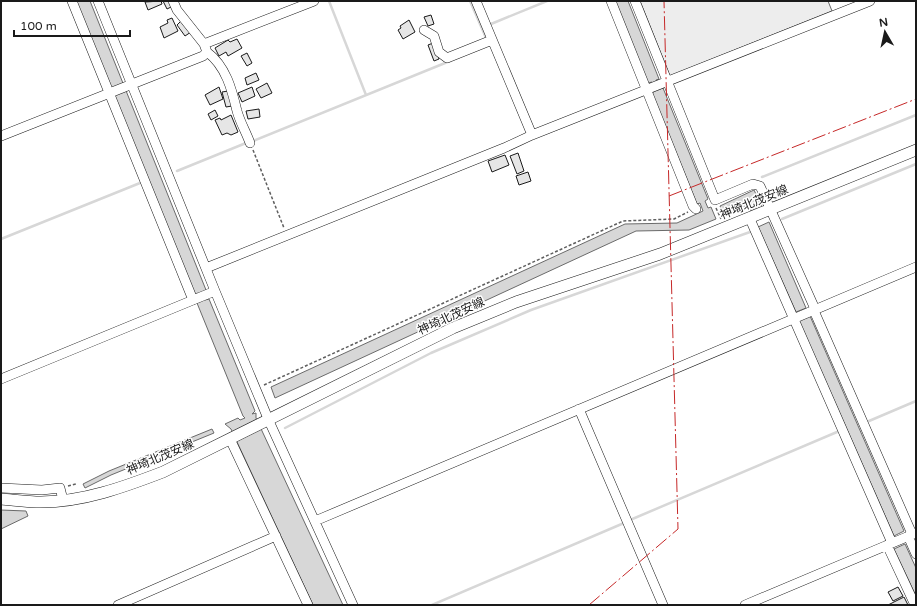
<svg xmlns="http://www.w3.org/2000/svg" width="917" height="606" viewBox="0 0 917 606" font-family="'Varela Round','Noto Sans JP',sans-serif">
<rect width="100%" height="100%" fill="#fff"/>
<!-- green -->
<path fill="#ededed" stroke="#6a6a6a" d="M640,1H828L832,11L670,76Z"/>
<!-- water -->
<path fill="#d7d7d7" stroke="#6a6a6a" d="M76,1H90L206,290L205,300L209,299L255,411L252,414L256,413V418L343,605H313L231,429L225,424L238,418L240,420L245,418L243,416L197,303L202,301L198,293L194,295Z
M615,1H628L659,79L656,80L659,89L663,88L708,199L705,201L708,208L711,207L716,219L689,230L636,231L275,398L271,387L625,224L677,223L703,211L700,203L697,204L652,93L655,91L652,82L648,83Z
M754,190L762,207L751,211L748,205L724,215L720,206Z
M769,222L806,308L796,312L758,227Z
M810,316L904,531L894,536L799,321Z
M212,429L214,433L111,475L85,488L83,484L109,471Z
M1,510L26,511L28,516L1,529Z
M905,544L916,568V596L894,549Z"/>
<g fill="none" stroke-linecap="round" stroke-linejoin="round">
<!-- stream -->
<path stroke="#d7d7d7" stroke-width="2.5" d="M329,1L366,95
M470,1L486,38
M491,24L547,1
M253,141L450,61
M177,171L246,143
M762,177L916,115
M782,219L916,164
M1,239L140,183
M869,421L916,401
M285,428L431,353L531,310L750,232
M630,520L837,432
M432,605L624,523"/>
</g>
<!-- building -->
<path fill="#e6e6e6" stroke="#1a1a1a" d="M161,1L162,4L148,10L145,2Z
M163,1H171L173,6L167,9Z
M431,15L434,24L428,26L424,17Z
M172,18L178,31L164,38L160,27L168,23L167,20Z
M182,20L191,32L185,36L177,25Z
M409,20L415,32L403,39L398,30L401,28L400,26Z
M237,39L242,48L228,56L226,52L219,56L215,48L228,40L230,42Z
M433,43L439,59L434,61L428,45Z
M247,53L252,63L247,66L241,56Z
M256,73L259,80L247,85L245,78Z
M267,83L272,93L261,98L256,89Z
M219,87L223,99L210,105L205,95Z
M252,87L255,96L242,102L238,93Z
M228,91L232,106L226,107L222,92Z
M259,109L260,117L248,119L246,111Z
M215,110L218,116L211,120L208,114Z
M231,115L238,132L231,135L227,133L222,135L215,120L220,118L221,120Z
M518,153L524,171L517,174L510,156Z
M505,155L509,165L492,172L488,161Z
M528,172L531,181L519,185L516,176Z
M898,587L903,596L893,601L888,592Z
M904,597L908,605H888Z"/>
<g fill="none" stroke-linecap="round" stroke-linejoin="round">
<defs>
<path id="minor" d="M72,1L193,300
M98,1L215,291L269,421L353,605
M173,1L177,10L204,44
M476,1L532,135
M611,1L693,206L696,209
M635,1L715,200L753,184L760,186L815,309V313L912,534
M424,30L434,36L439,52L447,58L492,40
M207,52C226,66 232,90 237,111C240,122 246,132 250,143
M1,136L203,56L207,52L204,44L314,1
M750,219L892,543
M206,268L504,148L532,135L870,1
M1,379L215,291
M579,409L663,605
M230,439L308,605
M1,488L42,490L60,488L63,500
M315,521L916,267
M908,536L916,554
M887,545L915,605
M118,605L276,536
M745,605L916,533"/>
<path id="major" d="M1,499C14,500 28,502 41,502C83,502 124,487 163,472L453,328L516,302L660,254L916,150"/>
</defs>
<!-- minor casing -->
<use href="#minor" stroke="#1a1a1a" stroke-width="10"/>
<!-- major casing -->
<use href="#major" stroke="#1a1a1a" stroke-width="12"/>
<!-- path -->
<path stroke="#5f5f5f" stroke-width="1.5" stroke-dasharray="3 2" stroke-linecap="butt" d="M253,150L284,228
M716,208L721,219
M264,385L623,221L674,219L688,212
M68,486L76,484"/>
<!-- minor -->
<use href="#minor" stroke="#fff" stroke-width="9"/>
<!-- major -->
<use href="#major" stroke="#fff" stroke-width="11"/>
<!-- power -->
<path stroke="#c62828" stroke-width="1" stroke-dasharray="14 3 2 3" stroke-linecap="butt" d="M669,196L916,99
M589,605L678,529L664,1"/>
</g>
<g text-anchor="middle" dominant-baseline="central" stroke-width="3" stroke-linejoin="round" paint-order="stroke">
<!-- street labels -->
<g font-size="12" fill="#1a1a1a" stroke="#fff">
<text transform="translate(754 202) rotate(-22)">神埼北茂安線</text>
<text transform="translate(451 316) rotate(-25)">神埼北茂安線</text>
<text transform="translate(160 457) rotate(-23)">神埼北茂安線</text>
</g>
</g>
<!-- border -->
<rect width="917" height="606" fill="none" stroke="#1a1a1a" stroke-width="4"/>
<!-- north arrow -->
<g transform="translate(885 32) rotate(351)" stroke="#ffffff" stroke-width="3" paint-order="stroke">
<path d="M0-3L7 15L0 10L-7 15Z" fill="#1a1a1a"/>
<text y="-6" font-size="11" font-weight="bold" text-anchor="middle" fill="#1a1a1a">N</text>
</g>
<!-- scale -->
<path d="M14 30v6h116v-6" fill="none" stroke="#1a1a1a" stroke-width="2"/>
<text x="20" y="30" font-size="12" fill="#1a1a1a" stroke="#ffffff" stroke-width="3" paint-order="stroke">100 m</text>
</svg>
